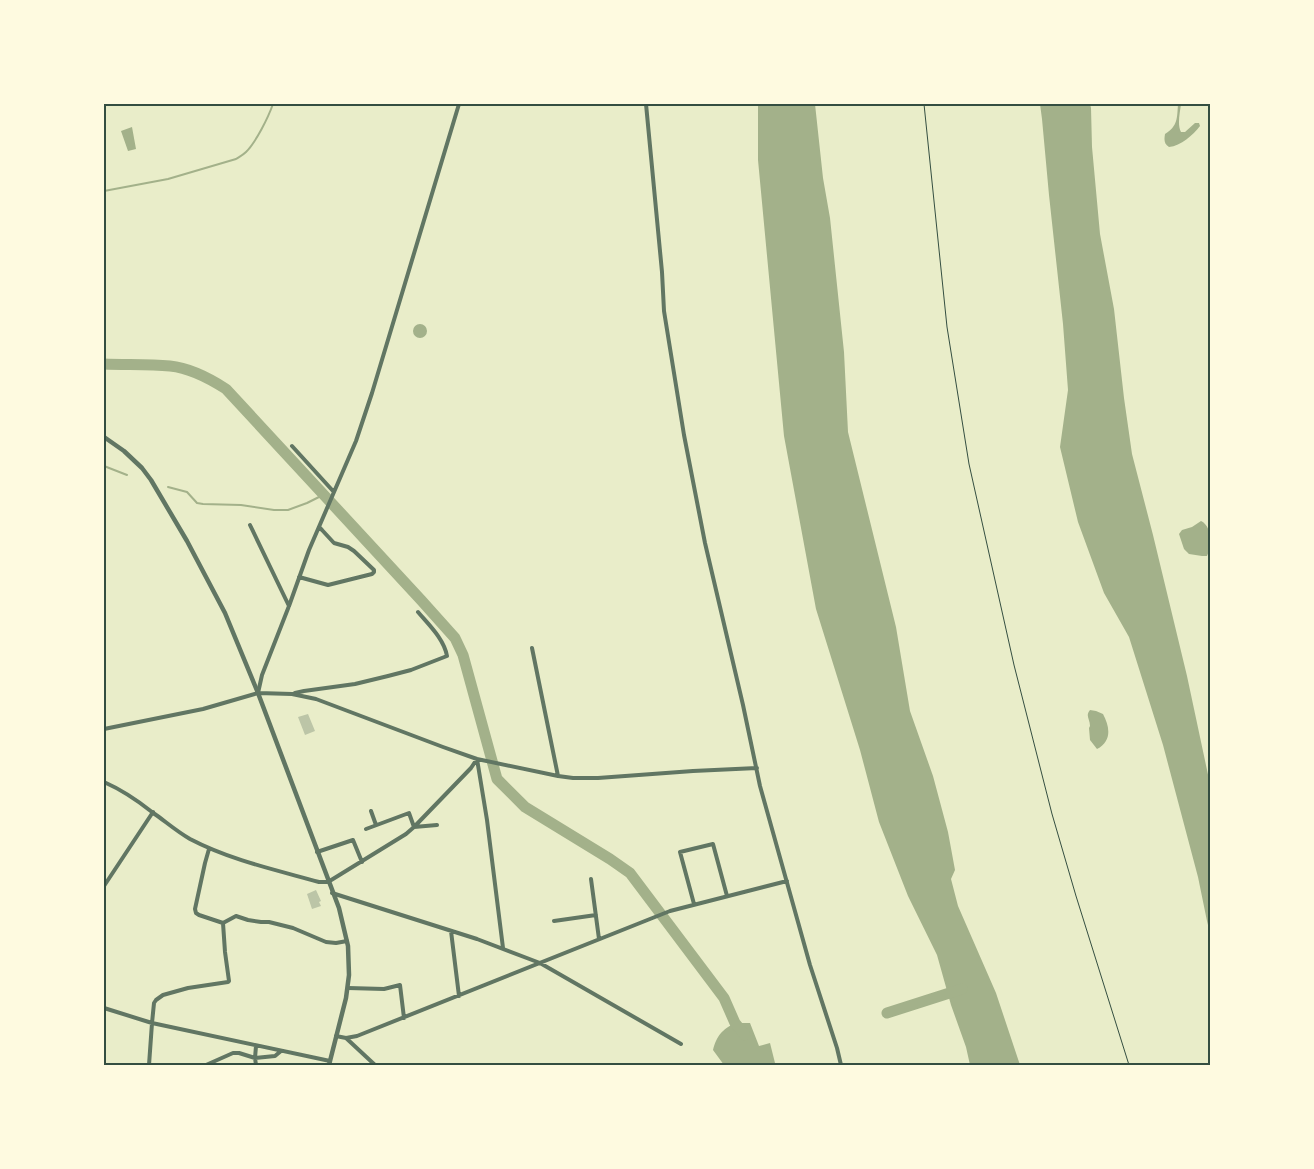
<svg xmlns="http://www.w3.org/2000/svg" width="1314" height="1169" viewBox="0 0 1314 1169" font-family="'Space Grotesk',sans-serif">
<rect width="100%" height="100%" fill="#e9edc9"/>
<!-- water -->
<path fill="#a3b18a" d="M758,104H815L823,178L830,218L844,352L848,432L896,627L910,711L933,776L948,832L955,870L951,879L958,906L996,993L1020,1065H970L966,1047L951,1005L937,955L908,896L879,822L860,750L816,609L784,436L758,160Z
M1040,104H1090L1091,108L1092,147L1100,234L1114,309L1124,398L1132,454L1153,535L1187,676L1210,784V933L1207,921L1198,877L1163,745L1129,637L1104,593L1078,522L1060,447L1068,390L1063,324L1049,195L1042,119Z
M1178,104H1181C1180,113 1177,124 1181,132H1185L1195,123H1199L1200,126C1193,135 1181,146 1169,147C1164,144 1164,140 1165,134C1178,126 1177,118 1178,104Z
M132,127L136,149L128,151L121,131Z
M413 331a7 7 0 1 1 14 0a7 7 0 1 1-14 0Z
M1201,521C1212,526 1212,546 1207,556H1202L1189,554L1184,549L1179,534L1182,530L1192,527Z
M1090,710L1096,711L1103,714C1110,727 1112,741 1097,749L1090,740L1089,728L1090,726C1090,719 1085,716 1090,710Z
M735,1023H750L759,1046L770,1043L775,1063L767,1065H724L713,1050C717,1035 722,1030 735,1023Z"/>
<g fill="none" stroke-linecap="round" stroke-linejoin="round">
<!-- stream -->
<path stroke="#a3b18a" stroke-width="2" d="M104,191L168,179L236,159C239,157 243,155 246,152C256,142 268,118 273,104
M104,466L127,475
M168,487L187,492L197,503L203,504L241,505L274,510H288L307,503L323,495"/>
<!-- river -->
<path stroke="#a3b18a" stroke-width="11" d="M104,364C125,365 148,364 170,366C190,368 209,378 226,389L421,600L455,638L463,655L497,779L525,807L610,859L630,873L724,998L735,1023L745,1035
M887,1013L962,989"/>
</g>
<!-- building -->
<path fill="#bcc5a7" d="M308,714L315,731L305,735L298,717Z
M316,890L321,901L319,902L321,906L312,909L307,894Z"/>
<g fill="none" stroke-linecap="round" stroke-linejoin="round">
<!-- path -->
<path stroke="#344e41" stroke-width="1" d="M924,104L947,327L969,464L1014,665L1052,814L1076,896L1129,1065"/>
<!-- minor -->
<path stroke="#617663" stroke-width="4" d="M646,104L662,272L664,311L684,435L705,543L743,705L760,786L810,965L837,1048L841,1065
M292,446L333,491
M250,525L289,606
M299,577L328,585L372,574L374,572V570L354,551L348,547L334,543L322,530L319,527
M532,648L558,776
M258,693L262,675L289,606L309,550L356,441L372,393L459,104
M295,693L304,691L355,684L388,676L411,670L447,656C444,639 429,625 418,612
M104,729L203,709L258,693L292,694L316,699L443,747L477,759L558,776L573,778H598L693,771L757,768
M477,759L487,820L503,948
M104,782C122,790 137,800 152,812C165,821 176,831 190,839C230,860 276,870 319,882H328L406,834L414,827L471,768L477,759
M371,811L376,825
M366,829L409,813L414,827L437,825
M209,849L205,863L195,909L196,913L199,915L223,923L236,916L248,920L261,922H269L293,928L326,942L336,943L347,941
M317,852L353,840L362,862
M591,879L599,939
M104,886L153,812
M332,893L477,939L540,963L681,1044
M694,904L680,852L713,844L727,896
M554,921L596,915
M451,931L459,996
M348,988L384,989L400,985L404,1018
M104,1008L152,1023L330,1061
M336,1036L346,1038L357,1036L670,911L787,881
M346,1038L375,1065
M149,1065L152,1023L154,1003L156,1000L163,995L188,988L228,982L229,981L225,952L223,923
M206,1065L233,1053H239L255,1058L275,1056L281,1051
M256,1065L255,1058L256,1046"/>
<!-- tertiary -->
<path stroke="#617663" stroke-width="4.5" d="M104,437L124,451L142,468L151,480L187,541L225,613L258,693L339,908L348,946L349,975L346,998L329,1065"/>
</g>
<!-- border -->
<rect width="1314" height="1169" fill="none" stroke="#fefae0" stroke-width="210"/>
<rect x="105" y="105" width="1104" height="959" fill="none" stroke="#344e41" stroke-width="2"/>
</svg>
